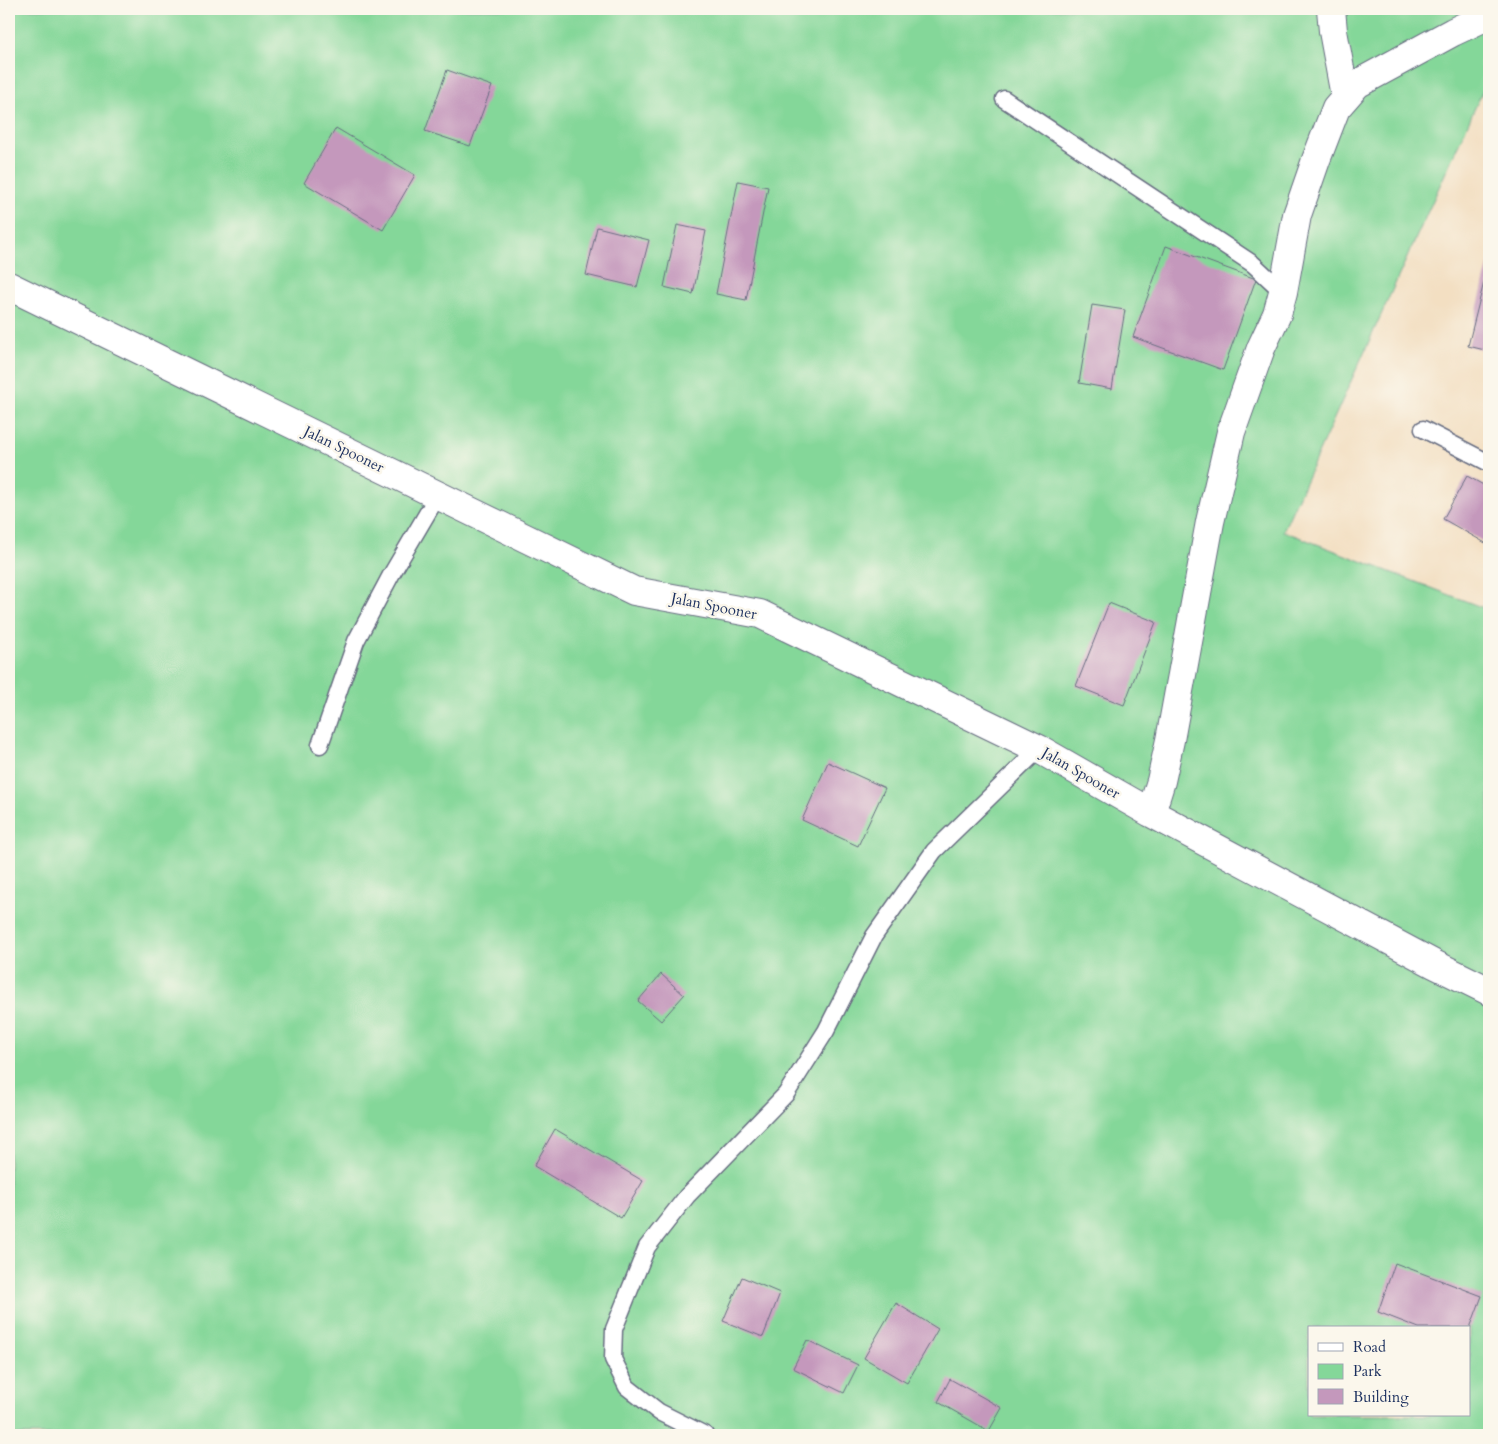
<svg xmlns="http://www.w3.org/2000/svg" width="1498" height="1444" viewBox="0 0 1498 1444" font-family="Cardo,serif">
<rect width="100%" height="100%" fill="#fbf7ec"/>
<filter id="ink" filterUnits="userSpaceOnUse"><feTurbulence type="fractalNoise" baseFrequency=".02" numOctaves="2"/><feDisplacementMap in="SourceGraphic" scale="10" xChannelSelector="R" yChannelSelector="G"/><feConvolveMatrix kernelMatrix="1 2 1 2 8 2 1 2 1" color-interpolation-filters="sRGB"/></filter>
<filter id="wash" filterUnits="userSpaceOnUse"><feTurbulence type="fractalNoise" baseFrequency=".0096" numOctaves="4" result="noise"/><feDisplacementMap in="SourceGraphic" scale="20" xChannelSelector="R" yChannelSelector="G"/><feGaussianBlur stdDeviation="1.12" result="paint"/><feColorMatrix in="noise" values="0 0 0 0 0 0 0 0 0 0 0 0 0 0 0 0 0 1.4 0 .05"/><feComposite in="paint" operator="in"/></filter>
<g filter="url(#wash)">
<rect width="100%" height="100%" fill="#f3dfc2"/>
<!-- green -->
<path fill="#84d799" stroke="#50837c" fill-rule="evenodd" d="M9,9H1489V77L1283,531L1489,610V1435H9ZM1309,1328H1469V1415H1309Z"/>
<g id="blocks">
<!-- building -->
<path fill="#c498bc" d="M447,70L492,86L470,146L425,131Z
M336,128L415,175L383,230L304,183Z
M738,181L768,187L746,300L716,294Z
M677,225L706,231L693,294L664,287Z
M597,227L649,240L637,287L586,275Z
M1166,246L1256,279L1223,370L1133,337Z
M1489,262V351L1468,346Z
M1092,305L1125,310L1112,389L1079,383Z
M1467,476L1489,488V545L1443,519Z
M1109,603L1156,622L1124,705L1076,686Z
M1489,671V683L1483,675Z
M828,762L885,788L858,846L802,820Z
M661,974L684,995L661,1021L638,1001Z
M555,1129L643,1181L621,1218L534,1166Z
M1395,1263L1482,1296L1470,1328H1419L1378,1312Z
M742,1277L780,1293L763,1337L723,1321Z
M896,1303L938,1329L907,1383L864,1358Z
M807,1340L858,1365L844,1393L793,1368Z
M950,1379L1002,1408L989,1431L938,1402Z"/>
</g>
</g>
<g filter="url(#ink)">
<use href="#blocks" fill-opacity="0" stroke="#676d81" stroke-width="1"/>
<g fill="none" stroke-linecap="round" stroke-linejoin="round">
<defs>
<path id="service" d="M1004,99L1253,264L1283,292
M1423,429L1489,463
M320,745L356,641L391,575L438,495
M705,1435L659,1412L627,1387L613,1359L614,1329L647,1247L687,1196L786,1094L826,1031L874,936L934,851L1039,749"/>
<path id="minor" d="M1331,9L1333,31L1345,96
M9,286L634,591L760,614L1039,749L1151,813L1434,964L1489,991
M1151,813L1161,781L1170,740L1210,522L1231,432L1261,348L1277,314L1283,292L1297,215L1316,160L1336,108L1357,84L1453,32L1489,15"/>
</defs>
<!-- service casing -->
<use href="#service" stroke="#676d81" stroke-width="19"/>
<!-- minor casing -->
<use href="#minor" stroke="#676d81" stroke-width="30"/>
<!-- service -->
<use href="#service" stroke="#fff" stroke-width="16"/>
<!-- minor -->
<use href="#minor" stroke="#fff" stroke-width="28"/>
</g>
</g>
<g text-anchor="middle" dominant-baseline="central" stroke-width="5" stroke-linejoin="round" paint-order="stroke">
<!-- street labels -->
<g font-size="15" fill="#1b2f5e" stroke="#fbf7ec">
<text transform="translate(344 449) rotate(26)">Jalan Spooner</text>
<text transform="translate(714 606) rotate(11)">Jalan Spooner</text>
<text transform="translate(1081 773) rotate(30)">Jalan Spooner</text>
</g>
</g>
<!-- margin -->
<rect width="1498" height="1444" fill="none" stroke="#fbf7ec" stroke-width="30"/>
<!-- legend -->
<rect x="1308" y="1326" width="162" height="90" fill="#fbf7ec" stroke="#a1a7b3"/>
<rect x="1318" y="1343" width="25" height="8" fill="#ffffff" stroke="#a1a7b3"/>
<text x="1353" y="1352" font-size="15" fill="#1b2f5e">Road</text>
<rect x="1318" y="1364" width="25" height="15" fill="#84d799" stroke="#a1a7b3"/>
<text x="1353" y="1376" font-size="15" fill="#1b2f5e">Park</text>
<rect x="1318" y="1389" width="25" height="15" fill="#c498bc" stroke="#a1a7b3"/>
<text x="1353" y="1402" font-size="15" fill="#1b2f5e">Building</text>
</svg>
